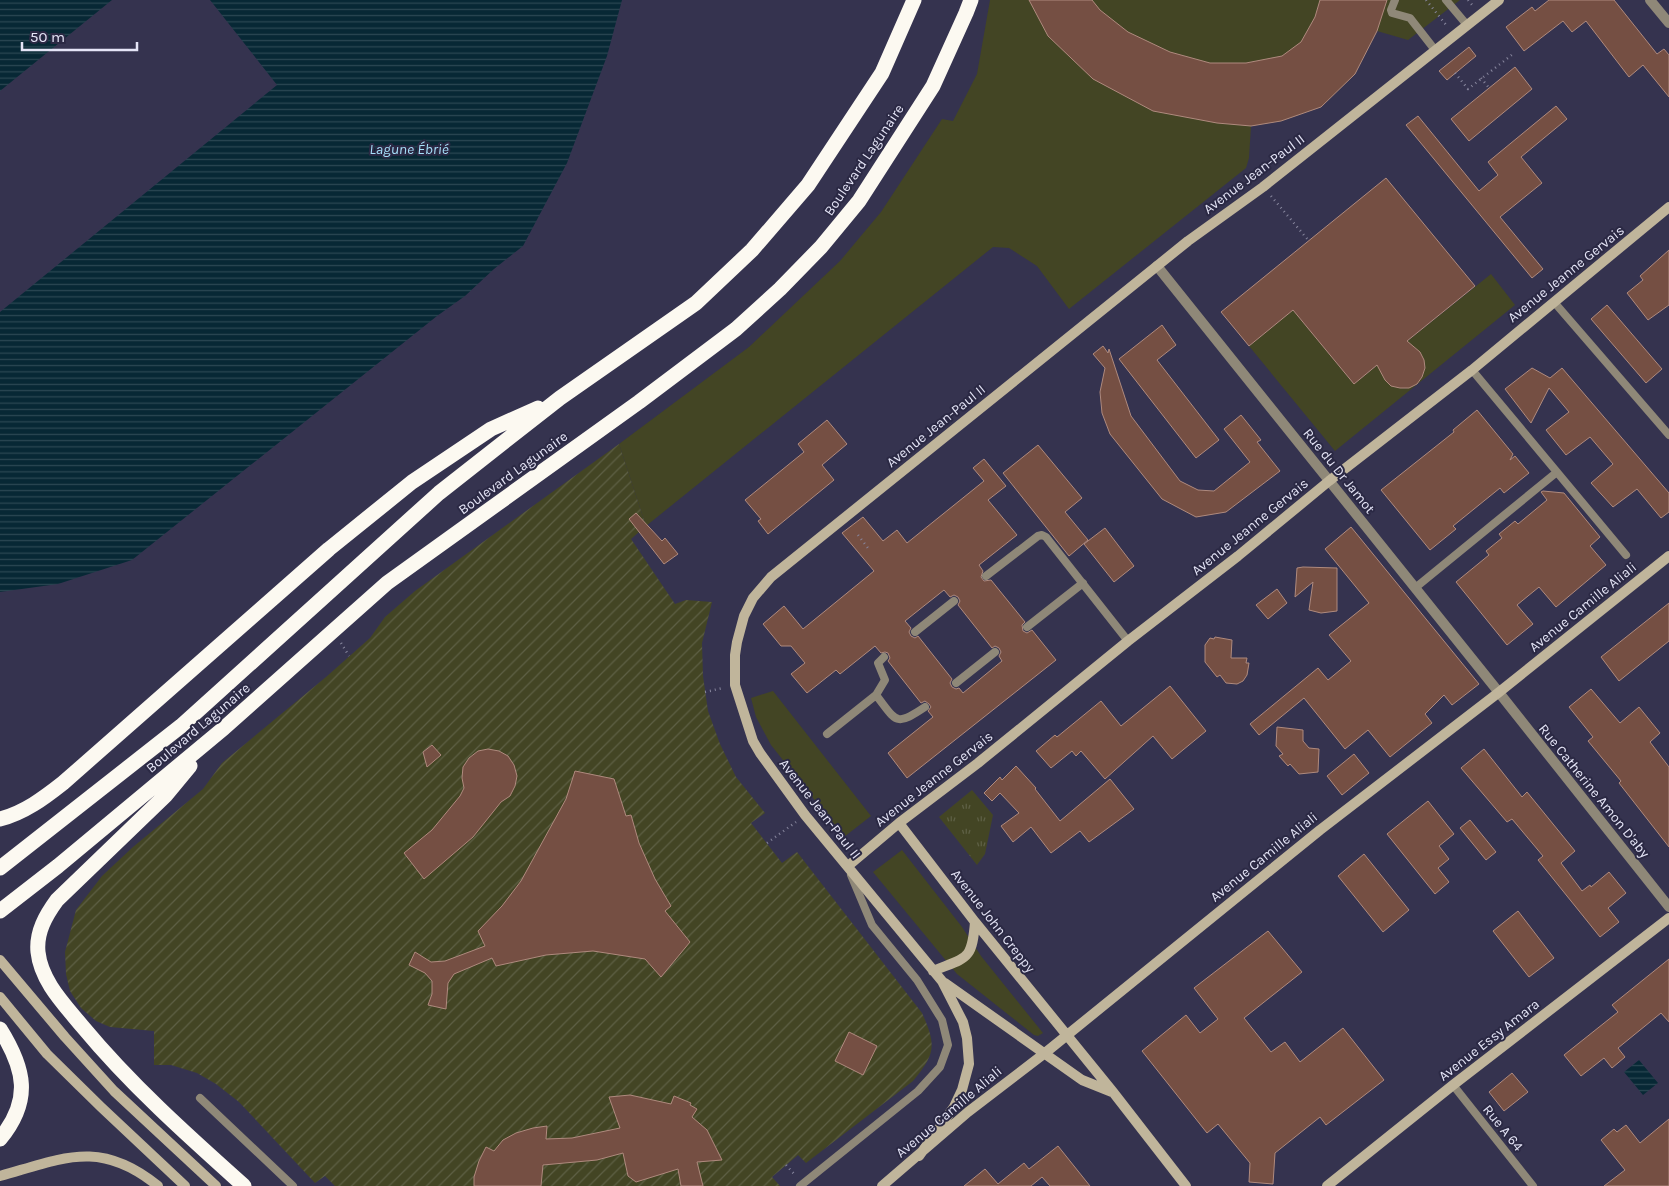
<svg xmlns="http://www.w3.org/2000/svg" width="1669" height="1186" viewBox="0 0 1669 1186" font-family="Karla,sans-serif">
<defs>
<pattern id="park-tufts" width="24" height="20" patternUnits="userSpaceOnUse" patternTransform="scale(1.25)"><rect width="24" height="20" fill="#434524"/><path d="M3 7l-1-3M5 7V3M7 7l1-3M15 17l-1-3M17 17v-4M19 17l1-3" fill="none" stroke="#5e6045"/></pattern>
<pattern id="garden-furrows" width="10" height="10" patternUnits="userSpaceOnUse" patternTransform="scale(1.25)"><rect width="10" height="10" fill="#434524"/><path d="M-1 1l2-2M0 10L10 0M9 11l2-2" fill="none" stroke="#5e6045"/></pattern>
<pattern id="water-rules" width="6" height="5" patternUnits="userSpaceOnUse" patternTransform="scale(1.25)"><rect width="6" height="5" fill="#072835"/><path d="M0 2.5h6" fill="none" stroke="#2b4753"/></pattern>
</defs>
<rect width="100%" height="100%" fill="#35334f"/>
<!-- grass -->
<path fill="#434524" d="M990,0H1460L1408,40L1377,31L1355,74L1321,107L1281,121L1251,126L1249,158L1246,168L1069,309L1037,266L1009,248L993,247L646,526L619,444L749,347L840,261L881,212L942,119L953,121L977,74Z
M1491,274L1515,305L1335,451L1249,346L1293,310L1354,384L1380,363C1381,374 1385,384 1396,387C1424,396 1439,354 1405,343Z
M773,691L871,816L844,837L771,745L756,717L751,698Z
M902,850L962,927L981,956L1043,1033L1038,1036L1034,1035L957,974L873,872Z"/>
<!-- park -->
<path fill="url(#park-tufts)" d="M972,790L993,815L985,854L977,865L939,817Z"/>
<!-- garden -->
<path fill="url(#garden-furrows)" d="M619,444L646,526L631,539L675,604L686,600L712,602L702,643L703,676L708,711L720,744L736,777L765,813L751,823L782,863L797,852L922,1013C937,1046 935,1054 913,1081L806,1163L798,1155L772,1177L780,1186H335L325,1176L315,1183L239,1102L216,1084L197,1073L171,1065H154V1031L110,1027L96,1021L81,1008L70,991L66,974L65,952L76,910L102,876L133,847L203,789L222,763L326,677L370,638L385,617L415,591Z"/>
<!-- water -->
<path fill="url(#water-rules)" d="M0,0H112L0,91Z
M210,0H622L607,56L567,163L523,246L494,269L465,296L437,316L132,560L58,584L0,592V312L277,85Z
M1639,1060L1658,1083L1643,1095L1624,1072Z"/>
<!-- building -->
<path fill="#754f43" stroke="#af8a7e" fill-rule="evenodd" d="M1029,0H1092L1100,10L1128,32L1170,52L1210,63H1246L1282,56L1301,42L1315,17L1320,0H1387L1377,31L1355,74L1321,107L1281,121L1251,126L1217,123L1153,111L1093,79L1048,36Z
M1549,0H1614L1657,54L1664,49L1669,55V97L1643,65L1629,77L1586,21L1572,32L1563,21L1524,51L1506,27L1532,7L1535,11Z
M1469,47L1476,56L1447,80L1439,71Z
M1515,67L1532,89L1469,141L1451,119Z
M1556,106L1567,119L1521,157L1542,183L1500,217L1543,269L1532,278L1406,125L1418,116L1479,191L1498,175L1488,162Z
M1386,178L1475,286L1407,341L1420,352L1424,360L1425,368L1422,377L1417,384L1409,388H1400L1391,386L1385,380L1377,365L1354,384L1293,310L1249,346L1221,312Z
M1669,250V305L1648,320L1627,293L1643,280L1640,276Z
M1607,305L1662,369L1646,383L1591,319Z
M1162,325L1176,345L1157,360L1219,440L1196,458L1119,359Z
M1103,346L1108,353L1109,349L1131,416L1180,481L1198,490L1214,491L1250,462L1224,429L1241,415L1261,440L1257,442L1280,471L1226,512L1196,517L1162,499L1110,434L1102,413L1100,392L1105,368L1093,354Z
M1532,368L1550,378L1562,368L1669,493V512L1661,518L1637,489L1613,507L1591,483L1613,464L1590,437L1566,455L1546,430L1569,412L1549,388L1531,423L1505,389Z
M1477,410L1513,454L1510,460L1515,456L1529,473L1504,493L1500,488L1453,526L1456,529L1430,550L1381,490L1454,432L1453,430Z
M827,420L847,444L822,465L834,480L768,534L758,521L761,519L745,500L804,452L798,444Z
M1038,445L1082,498L1065,512L1088,540L1069,556L1003,473Z
M984,459L1006,486L988,500L1017,535L979,565L983,571L981,577L984,581L991,580L1025,622L1022,625L1023,631L1027,633L1032,630L1056,660L907,778L888,753L933,717L928,711L931,707L929,704L925,701L921,703L888,661L890,658L888,653L885,652L881,653L875,646L840,674L836,670L807,693L791,674L805,663L791,646H781L763,624L784,606L803,629L874,571L842,533L863,517L883,541L897,530L907,543L984,481L973,468ZM944,590L950,597L954,595L958,597L960,601L958,605L992,648L995,646L999,648L1001,652L999,656L1002,661L963,693L959,688L956,689L952,687L950,683L952,679L918,636L915,638L911,636L909,632L911,628L905,621Z
M1543,491L1564,493L1600,537L1590,546L1606,565L1556,607L1539,587L1517,605L1533,624L1507,645L1456,582L1489,555L1486,551L1502,538L1499,534L1515,521L1518,524L1547,500L1541,492Z
M636,513L662,541L665,538L678,554L664,564L629,519Z
M1351,527L1479,684L1452,705L1444,695L1425,714L1432,723L1390,757L1368,730L1345,749L1304,698L1259,735L1250,724L1318,668L1328,680L1351,661L1329,635L1369,603L1325,549Z
M1105,528L1134,566L1114,582L1084,544Z
M1303,567L1337,568V611L1321,613L1309,610L1313,582L1295,597L1297,568Z
M1277,589L1287,603L1268,619L1256,605Z
M1669,603V641L1619,681L1601,657Z
M1215,637L1232,640L1231,658H1247L1246,663H1249L1247,675L1243,681L1237,684L1226,683L1220,675L1217,677L1205,662V645L1210,638L1214,639Z
M1170,686L1206,731L1172,759L1153,736L1105,779L1081,751L1076,756L1072,751L1051,768L1036,751L1055,735L1057,737L1101,701L1121,726Z
M1591,689L1620,723L1639,707L1660,733L1650,742L1669,767V847L1619,783L1621,781L1588,741L1593,737L1569,707Z
M1277,727L1303,730V741L1309,748L1319,749L1318,772L1299,774L1290,764L1288,766L1279,756L1283,754L1276,746Z
M432,745L441,755L427,767L423,752Z
M488,749L499,751L508,756L514,765L517,776L515,786L510,796L501,802L473,837L424,879L404,853L432,830L460,796L464,788L462,778L463,767L469,758L478,751Z
M1484,749L1522,797L1527,792L1575,851L1561,863L1582,891L1590,885L1591,887L1609,872L1626,893L1608,908L1619,922L1600,937L1538,860L1543,856L1512,819L1507,822L1461,768Z
M1354,754L1369,773L1342,795L1327,776Z
M1016,766L1036,788L1035,789L1060,821L1110,779L1134,809L1089,842L1080,831L1051,853L1031,827L1013,842L1001,826L1019,813L1000,793L992,801L984,793L1000,777L1002,780Z
M575,771L614,779L626,816L631,815L639,843L655,879L671,906L665,911L690,942L661,977L645,959L593,951L546,955L496,966L492,958L454,974L448,983L446,1009L428,1005L432,994V981L425,973L409,965L415,952L431,962L445,961L485,946L478,931L502,906L521,881L566,799Z
M1428,801L1454,834L1439,846L1449,859L1438,868L1449,882L1435,894L1387,834Z
M1470,820L1496,852L1486,860L1460,828Z
M1364,854L1409,910L1383,932L1338,876Z
M1518,911L1554,958L1529,977L1493,931Z
M1268,931L1302,972L1244,1018L1271,1052L1285,1042L1300,1062L1343,1028L1384,1080L1326,1125L1320,1117L1275,1153L1273,1184L1249,1182L1250,1163L1218,1124L1207,1133L1142,1051L1186,1015L1200,1033L1218,1019L1194,988Z
M1669,959V1022L1661,1013L1618,1048L1625,1057L1612,1068L1604,1058L1581,1076L1564,1055L1618,1012L1612,1005Z
M849,1032L877,1046L863,1075L835,1061Z
M1512,1073L1528,1092L1504,1111L1489,1092Z
M630,1095L671,1104L674,1096L691,1103L690,1105L697,1109L692,1117L707,1130L722,1160L697,1162L703,1186H681L678,1169L636,1182L628,1176L623,1153L597,1160L543,1165L541,1186H474V1177L479,1161L486,1147L494,1151L503,1140L516,1133L533,1128L547,1126L546,1139L572,1138L620,1128L609,1097Z
M1669,1119V1186H1604L1625,1170L1601,1140L1614,1129L1617,1132L1626,1125L1640,1143Z
M1058,1146L1090,1186H1050L1042,1177L1031,1186H964L985,1169L998,1184L1024,1163L1029,1169Z"/>
<g fill="none" stroke-linecap="round" stroke-linejoin="round">
<!-- path -->
<path stroke="#88879e" stroke-width="2.5" stroke-dasharray="1 4" stroke-linecap="butt" d="M1426,0L1447,26
M1468,0L1473,6
M1455,73L1468,89L1513,54
M1481,78L1489,88
M1271,196L1309,241
M858,535L868,548
M341,643L349,656
M705,692L723,688
M767,843L796,822
M786,1165L795,1175"/>
<!-- lane -->
<path stroke="#8f8878" stroke-width="8" d="M1395,0L1391,10L1392,13L1410,18L1435,50
M1446,0L1467,25
M1554,302L1669,435
M1472,370L1626,555
M986,576L1038,536L1042,535L1046,537L1128,641
M1415,588L1557,472
M1027,627L1083,583
M915,632L954,601
M956,683L995,652
M876,695C897,722 895,727 925,707
M827,734L876,695L885,680L878,663L884,657
M1453,1085L1533,1186
M200,1098L293,1186
M800,1186L918,1091L940,1067L948,1045L942,1020L917,980L872,925L851,875"/>
<!-- street -->
<path stroke="#8f8878" stroke-width="10" d="M1650,0L1669,23
M1157,266L1493,685L1669,907"/>
<!-- secondary -->
<path stroke="#c0b59b" stroke-width="10" d="M899,823L975,922L1113,1092L1186,1186
M848,866L899,823L978,763L1128,641L1238,556L1329,481L1472,370L1669,207
M0,960L65,1037L114,1091L216,1186
M933,971C967,957 972,961 975,922
M945,983L1082,1080L1112,1092
M0,997L47,1054L101,1107L185,1186
M919,1156L954,1107L962,1090L969,1064L967,1038L963,1022L942,981L805,815L760,753L753,741L735,685V655L737,642L744,616L753,598L771,577L1188,241L1263,187L1499,0
M0,1176C64,1158 100,1139 158,1186
M882,1186L968,1112L1045,1053L1320,830L1498,693L1669,556
M1327,1186L1453,1085L1669,918"/>
<!-- highway -->
<path stroke="#fcf9f1" stroke-width="15" d="M190,766L166,795L57,900C46,915 36,932 38,952C41,981 64,1004 82,1026C131,1085 187,1135 244,1186
M0,819C24,813 44,798 63,783L329,549L412,482L491,429L538,408
M0,868L181,726L439,493L560,398L696,303L752,250L808,185L882,73L914,0
M0,911L58,866L224,728L387,583L639,402L736,329L780,289L821,247L859,201L933,86L966,13L971,0
M0,1029C25,1069 32,1100 0,1139"/>
</g>
<g text-anchor="middle" dominant-baseline="central" stroke-width="4" stroke-linejoin="round" paint-order="stroke">
<!-- street labels -->
<g font-size="14" fill="#e5e5f7" stroke="#2b2944">
<text transform="translate(864 160) rotate(-56)">Boulevard Lagunaire</text>
<text transform="translate(1254 174) rotate(-37)">Avenue Jean-Paul II</text>
<text transform="translate(1566 274) rotate(-39)">Avenue Jeanne Gervais</text>
<text transform="translate(936 426) rotate(-39)">Avenue Jean-Paul II</text>
<text transform="translate(1339 471) rotate(51)">Rue du Dr Jamot</text>
<text transform="translate(513 473) rotate(-36)">Boulevard Lagunaire</text>
<text transform="translate(1250 527) rotate(-39)">Avenue Jeanne Gervais</text>
<text transform="translate(1583 607) rotate(-39)">Avenue Camille Aliali</text>
<text transform="translate(198 728) rotate(-40)">Boulevard Lagunaire</text>
<text transform="translate(934 779) rotate(-38)">Avenue Jeanne Gervais</text>
<text transform="translate(1594 791) rotate(51)">Rue Catherine Amon D'aby</text>
<text transform="translate(820 809) rotate(52)">Avenue Jean-Paul II</text>
<text transform="translate(1264 857) rotate(-39)">Avenue Camille Aliali</text>
<text transform="translate(993 921) rotate(52)">Avenue John Creppy</text>
<text transform="translate(1489 1040) rotate(-38)">Avenue Essy Amara</text>
<text transform="translate(949 1112) rotate(-40)">Avenue Camille Aliali</text>
<text transform="translate(1503 1128) rotate(51)">Rue A 64</text>
</g>
<!-- water labels -->
<g font-size="15" font-style="italic" fill="#a6dff9" stroke="#2b2944">
<text x="409" y="149">Lagune Ébrié</text>
</g>
</g>
<!-- scale -->
<path d="M22 42v8h115v-8" fill="none" stroke="#e5e5f7" stroke-width="2.5"/>
<text x="30" y="42" font-size="15" fill="#e5e5f7" stroke="#2b2944" stroke-width="4" paint-order="stroke">50 m</text>
</svg>
